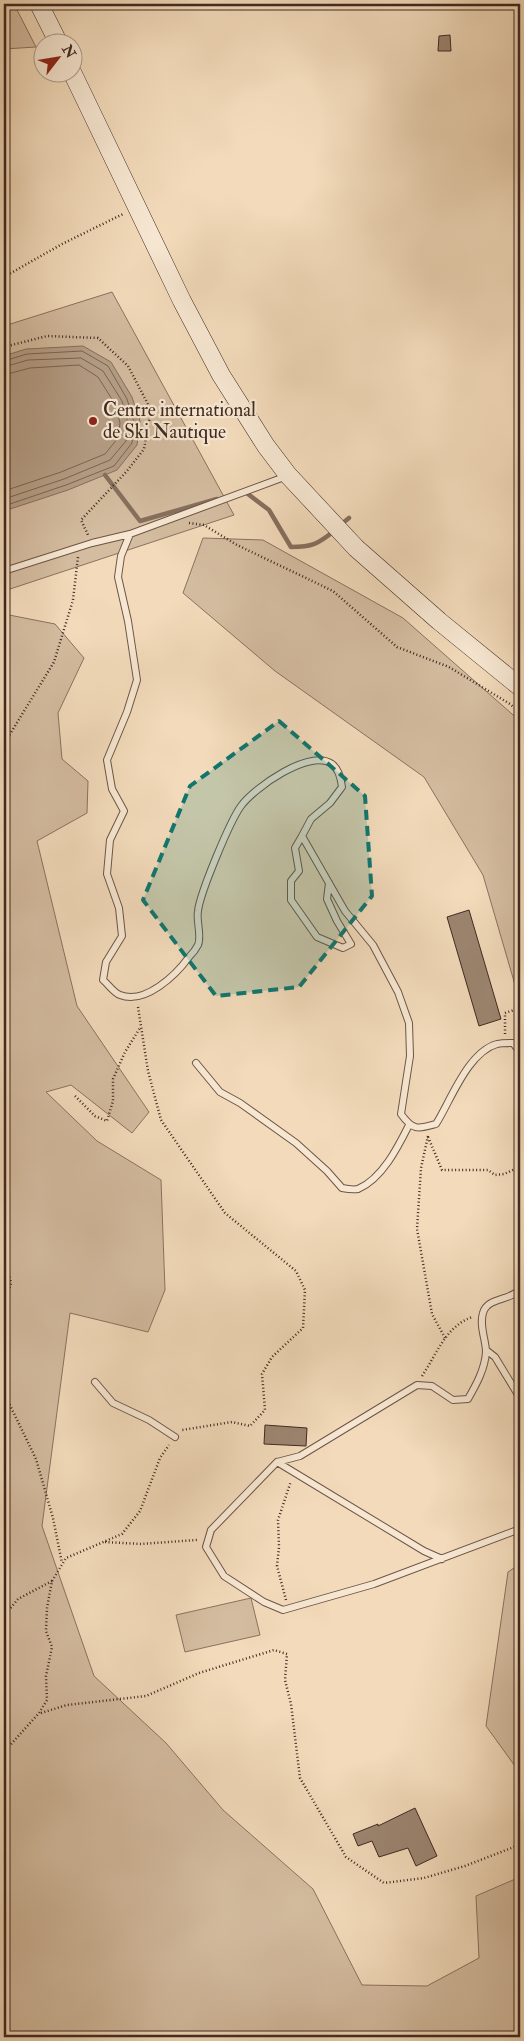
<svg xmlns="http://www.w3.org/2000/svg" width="524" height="2041" viewBox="0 0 524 2041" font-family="'IM FELL Double Pica',serif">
<rect width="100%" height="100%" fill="#f2daba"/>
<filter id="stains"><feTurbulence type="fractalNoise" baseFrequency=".004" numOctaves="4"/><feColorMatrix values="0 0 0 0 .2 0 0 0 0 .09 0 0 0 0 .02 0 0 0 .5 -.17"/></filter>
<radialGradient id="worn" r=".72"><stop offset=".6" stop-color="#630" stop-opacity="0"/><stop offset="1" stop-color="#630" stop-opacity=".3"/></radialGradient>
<!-- green -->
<path fill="#d4bca0" stroke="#8a7260" d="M4,4H14L36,47L4,49Z
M112,292L234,515L4,591V326Z
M203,538L263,540L403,618L520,721V1002L483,875L424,777L275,671L183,593Z
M4,614L55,624L84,658L58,713L62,759L88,781L87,813L37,841L77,1006L149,1112L132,1133L71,1085L46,1092L97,1141L161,1180L165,1290L148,1332L70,1313L42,1526L94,1676L166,1743L223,1810L313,1889L362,1985L427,1986L479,1958L476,1896L520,1877V2037H4Z
M520,1564V1773L486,1726L508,1572Z
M251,1598L260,1635L185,1652L176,1615Z"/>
<!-- water -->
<path fill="#b59e86" stroke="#866f5e" d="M83,346L111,362L132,397L140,421L137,445L117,470L68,490L4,511V356L26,349Z"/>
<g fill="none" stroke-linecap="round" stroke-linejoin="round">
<!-- shore -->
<path stroke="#7a6454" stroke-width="1" d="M4,361L27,354L82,351L108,366L127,399L134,422L132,443L114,466L66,485L4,506
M4,367L28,360L81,358L103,371L122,401L128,423L126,441L110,460L64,479L4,499
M4,375L30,368L79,365L98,377L115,404L120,423L118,438L105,454L61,472L4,491"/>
<!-- stream -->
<path stroke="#866f5e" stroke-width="4.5" d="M105,475L140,521L217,499
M244,491L269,510L291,547C312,547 318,544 334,531
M339,526L349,518"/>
</g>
<!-- building -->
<path fill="#9c8571" stroke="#3f2921" d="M450,35L451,51H438L439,36Z
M469,910L501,1019L479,1026L447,917Z
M265,1425L307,1428L306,1446L264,1444Z
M415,1808L437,1856L416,1866L408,1848L379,1857L372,1841L358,1846L353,1834L378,1824V1826Z"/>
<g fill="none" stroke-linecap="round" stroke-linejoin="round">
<defs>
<path id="service" d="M287,476L130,534L121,556L118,577L128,621L137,680L127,712L107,760L112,789L124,811L110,840L107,874L119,908L122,936L106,962L103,980C108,984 114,993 120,995C145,1005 176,975 189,957C192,954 196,949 198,945C202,936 196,921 198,911C200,893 230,821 241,806C254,788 310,748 332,764C339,769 341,779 342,787L330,803L311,819L302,836L345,911L373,945L398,992L409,1023L410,1056L401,1114C413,1131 418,1129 436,1124C451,1100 468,1052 497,1044C502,1043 508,1043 513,1043L520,1052
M4,571L92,543L130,534
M302,836L295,848L299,871L291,881V900L317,937L343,948L351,944L337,921L327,899L329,883
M196,1063L220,1092L240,1103L296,1143L327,1171L342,1188C347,1189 353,1190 358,1189C382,1179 398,1147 409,1125
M520,1289C511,1301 487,1297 483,1313C479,1326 486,1340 486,1352C485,1369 476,1385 468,1399L453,1400L432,1386L417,1385L300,1456L277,1462L211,1530L206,1547L224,1576L264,1602L283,1610L374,1584L520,1529
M486,1350L495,1357L520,1398
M95,1382L113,1403L149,1420L175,1437
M277,1462L424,1551L442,1559"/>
<path id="secondary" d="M39,4L58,42
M72,72L182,301L221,375L266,446L288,475L356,548L439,621L520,687"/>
</defs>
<!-- service casing -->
<use href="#service" stroke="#6c5547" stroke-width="8"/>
<!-- secondary casing -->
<use href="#secondary" stroke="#3f2921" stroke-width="19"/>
<!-- path -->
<path stroke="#3f2921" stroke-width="2.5" stroke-dasharray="1 2.5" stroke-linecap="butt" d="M4,277L62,244L123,214
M4,347L47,336L98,338L128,366L151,410L144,449L127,471L81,520L88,535
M189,523L204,525L237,545L333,591L397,647L449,667L510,704L520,713
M4,744L54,662L73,600L78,557
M138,1007L148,1071L161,1120L225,1213L296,1271L305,1290L303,1328L272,1357L262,1374L265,1410L250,1426L232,1422L182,1430
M505,1034V1013L520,1008
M75,1096L95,1116L107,1121L113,1101V1079L125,1052L140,1028
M428,1136L421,1168L417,1229L432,1314L445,1338
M428,1137L442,1170H488L495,1175L504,1174L520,1167
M4,1253L11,1283L7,1298L9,1346L5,1395L36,1459L53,1518L62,1563
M422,1376C437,1354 445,1327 472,1317
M105,1542L141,1544L197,1540
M286,1600L277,1566L279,1547L278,1520L291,1481
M4,1616L18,1599L52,1581
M41,1713L67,1705L146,1696L199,1673L274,1650L287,1654L285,1680L291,1704L300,1778L346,1857L384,1883L424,1878L465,1866L514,1847L520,1846
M4,1752L39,1713L47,1700L46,1676L52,1647L46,1631L47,1608L52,1581L66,1558L122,1534L140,1511L160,1458L169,1445"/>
<!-- service -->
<use href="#service" stroke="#f7e7d2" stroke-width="6"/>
<!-- secondary -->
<use href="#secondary" stroke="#f7e7d2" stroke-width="18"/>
</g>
<!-- marked area -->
<path fill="#0f766e" fill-opacity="0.2" stroke="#0f766e" stroke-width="4" stroke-dasharray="10 6" stroke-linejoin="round" d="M279,721L365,796L372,896L299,987L216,996L143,900L190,786Z"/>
<!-- markers -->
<circle fill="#8f2418" stroke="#f7e7d2" stroke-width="2" cx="93" cy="421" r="5"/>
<g text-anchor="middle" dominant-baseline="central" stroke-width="4.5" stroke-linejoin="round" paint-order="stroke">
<!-- poi labels -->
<g font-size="19" fill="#3f2921" stroke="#f7e7d2" text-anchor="start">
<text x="103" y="410">Centre international<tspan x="103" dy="22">de Ski Nautique</tspan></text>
</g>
</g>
<!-- margin -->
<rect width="524" height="2041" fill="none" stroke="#f2daba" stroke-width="20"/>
<rect x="5" y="5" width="514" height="2031" fill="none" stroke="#3f2921" stroke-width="2.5"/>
<rect x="10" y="10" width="504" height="2021" fill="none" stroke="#3f2921"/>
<!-- north arrow -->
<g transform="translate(58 58) rotate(59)"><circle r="24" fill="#f7e7d2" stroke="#ad9b8b"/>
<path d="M0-4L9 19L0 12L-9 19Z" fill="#8f2418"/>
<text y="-8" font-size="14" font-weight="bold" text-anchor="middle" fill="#3f2921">N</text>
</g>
<rect width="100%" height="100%" filter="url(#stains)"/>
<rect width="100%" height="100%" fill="url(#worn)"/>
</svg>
